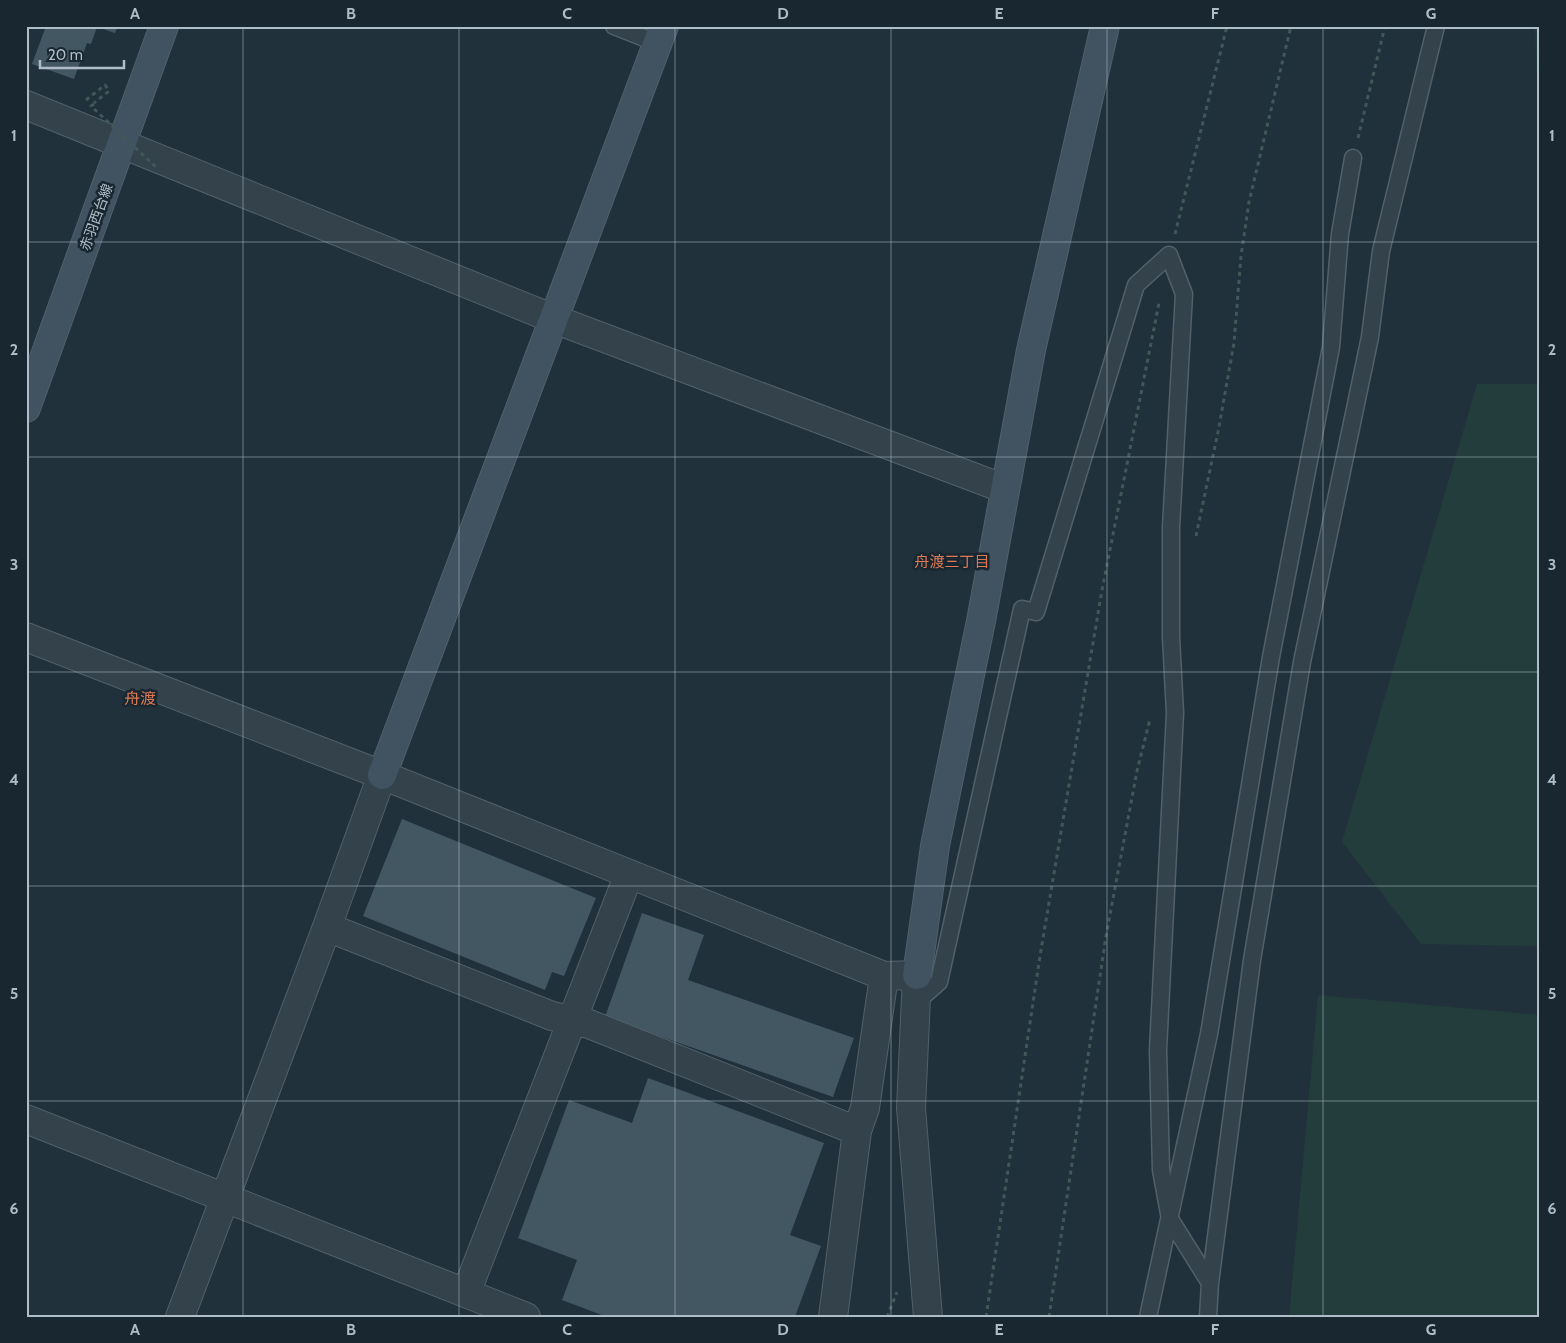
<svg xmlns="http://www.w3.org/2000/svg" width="1566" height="1343" viewBox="0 0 1566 1343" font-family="Cabin,'Noto Sans JP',sans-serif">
<rect width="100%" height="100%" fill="#20313c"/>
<!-- park -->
<path fill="#223d3c" d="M1535,26H1540V158Z
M1477,384H1540V946L1421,944L1342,842Z
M1318,995L1540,1015V1317H1289Z"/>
<!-- building -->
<path fill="#435763" d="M46,26H118L115,33L97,27L91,44L87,43L74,79L32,64Z
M402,819L596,898L564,976L552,972L545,990L363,916Z
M642,913L704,935L688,980L854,1038L833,1097L605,1017Z
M648,1078L824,1143L790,1235L821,1246L795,1317H607L562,1300L577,1260L518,1238L569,1100L632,1123Z"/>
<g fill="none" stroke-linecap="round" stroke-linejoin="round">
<defs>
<path id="lane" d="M614,26L657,43
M915,1003L939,982L1022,609L1036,612L1136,285L1169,255L1184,294L1171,527V637L1175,713L1158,1050L1161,1170L1170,1219L1210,1283
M1148,1317L1209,1034L1271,657L1331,347L1340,234L1353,158
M1208,1317L1210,1283L1252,960L1302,662L1370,337L1381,251L1436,26"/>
<path id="street" d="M26,105L554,319L1005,489
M26,637L382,775L884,976L917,975L911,1108L928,1317
M327,927L552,1016L589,1024L857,1131
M26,1119L526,1317
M466,1293L629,874
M180,1317L327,927L382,775
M833,1317L857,1131L865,1108L884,976"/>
<path id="secondary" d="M26,408L164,26
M382,775L664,26
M917,975L935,846L981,621L1031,350L1105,26"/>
</defs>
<!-- lane casing -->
<use href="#lane" stroke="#52606a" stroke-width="19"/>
<!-- street casing -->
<use href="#street" stroke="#52606a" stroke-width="30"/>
<!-- secondary casing -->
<use href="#secondary" stroke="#52606a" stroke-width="30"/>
<!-- path -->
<path stroke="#405958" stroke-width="3" stroke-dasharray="4 4" stroke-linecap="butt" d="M86,100L105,85L109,91L94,103
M1358,138L1385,26
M1175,234L1227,26
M1196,536L1218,432L1234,343L1241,256L1249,202L1291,26
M887,1317L897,1292
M986,1317L1040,956L1102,590L1159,303
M1049,1317L1106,936L1137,771L1150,719"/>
<!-- lane -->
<use href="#lane" stroke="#34424c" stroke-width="16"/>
<!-- street -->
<use href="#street" stroke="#34424c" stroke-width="28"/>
<!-- secondary -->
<use href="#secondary" stroke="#415260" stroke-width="28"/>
<!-- path-bridge -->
<path stroke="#405958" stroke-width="3" stroke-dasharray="4 4" stroke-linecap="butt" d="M94,104L91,106L156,167"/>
</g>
<!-- grid -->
<path fill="none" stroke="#afbdc8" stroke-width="1" stroke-opacity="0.55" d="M243,26V1317M459,26V1317M675,26V1317M891,26V1317M1107,26V1317M1323,26V1317M26,242H1540M26,457H1540M26,672H1540M26,886H1540M26,1101H1540"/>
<g text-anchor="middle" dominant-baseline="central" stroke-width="5" stroke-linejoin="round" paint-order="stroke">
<!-- street labels -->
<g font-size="14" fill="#afbdc8" stroke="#192731">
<text transform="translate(96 217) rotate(-70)">赤羽西台線</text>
</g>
<!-- neighbourhood labels -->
<g font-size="15" fill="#dd7955" stroke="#192731">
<text x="952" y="562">舟渡三丁目</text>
</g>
<!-- quarter labels -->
<g font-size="16" fill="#dd7955" stroke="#192731">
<text x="140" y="698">舟渡</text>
</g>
</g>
<!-- border -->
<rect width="1566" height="1343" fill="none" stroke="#192731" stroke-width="55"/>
<!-- scale -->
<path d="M40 60v8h84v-8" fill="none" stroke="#afbdc8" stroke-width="2.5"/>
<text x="48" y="60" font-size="15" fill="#afbdc8" stroke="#192731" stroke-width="4" paint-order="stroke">20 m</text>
<rect x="28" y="28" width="1510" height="1288" fill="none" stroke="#afbdc8" stroke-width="2"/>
<g font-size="16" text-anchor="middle" font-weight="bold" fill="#afbdc8">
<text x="135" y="19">A</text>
<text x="351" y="19">B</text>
<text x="567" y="19">C</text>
<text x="783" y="19">D</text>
<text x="999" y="19">E</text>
<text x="1215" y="19">F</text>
<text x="1431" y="19">G</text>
<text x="14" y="141">1</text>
<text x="1552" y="141">1</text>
<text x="14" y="355">2</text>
<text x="1552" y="355">2</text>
<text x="14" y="570">3</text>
<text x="1552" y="570">3</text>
<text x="14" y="785">4</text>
<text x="1552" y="785">4</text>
<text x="14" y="999">5</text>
<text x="1552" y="999">5</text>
<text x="14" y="1214">6</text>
<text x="1552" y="1214">6</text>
<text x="135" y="1335">A</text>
<text x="351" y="1335">B</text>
<text x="567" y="1335">C</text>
<text x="783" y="1335">D</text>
<text x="999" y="1335">E</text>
<text x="1215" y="1335">F</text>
<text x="1431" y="1335">G</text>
</g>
</svg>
